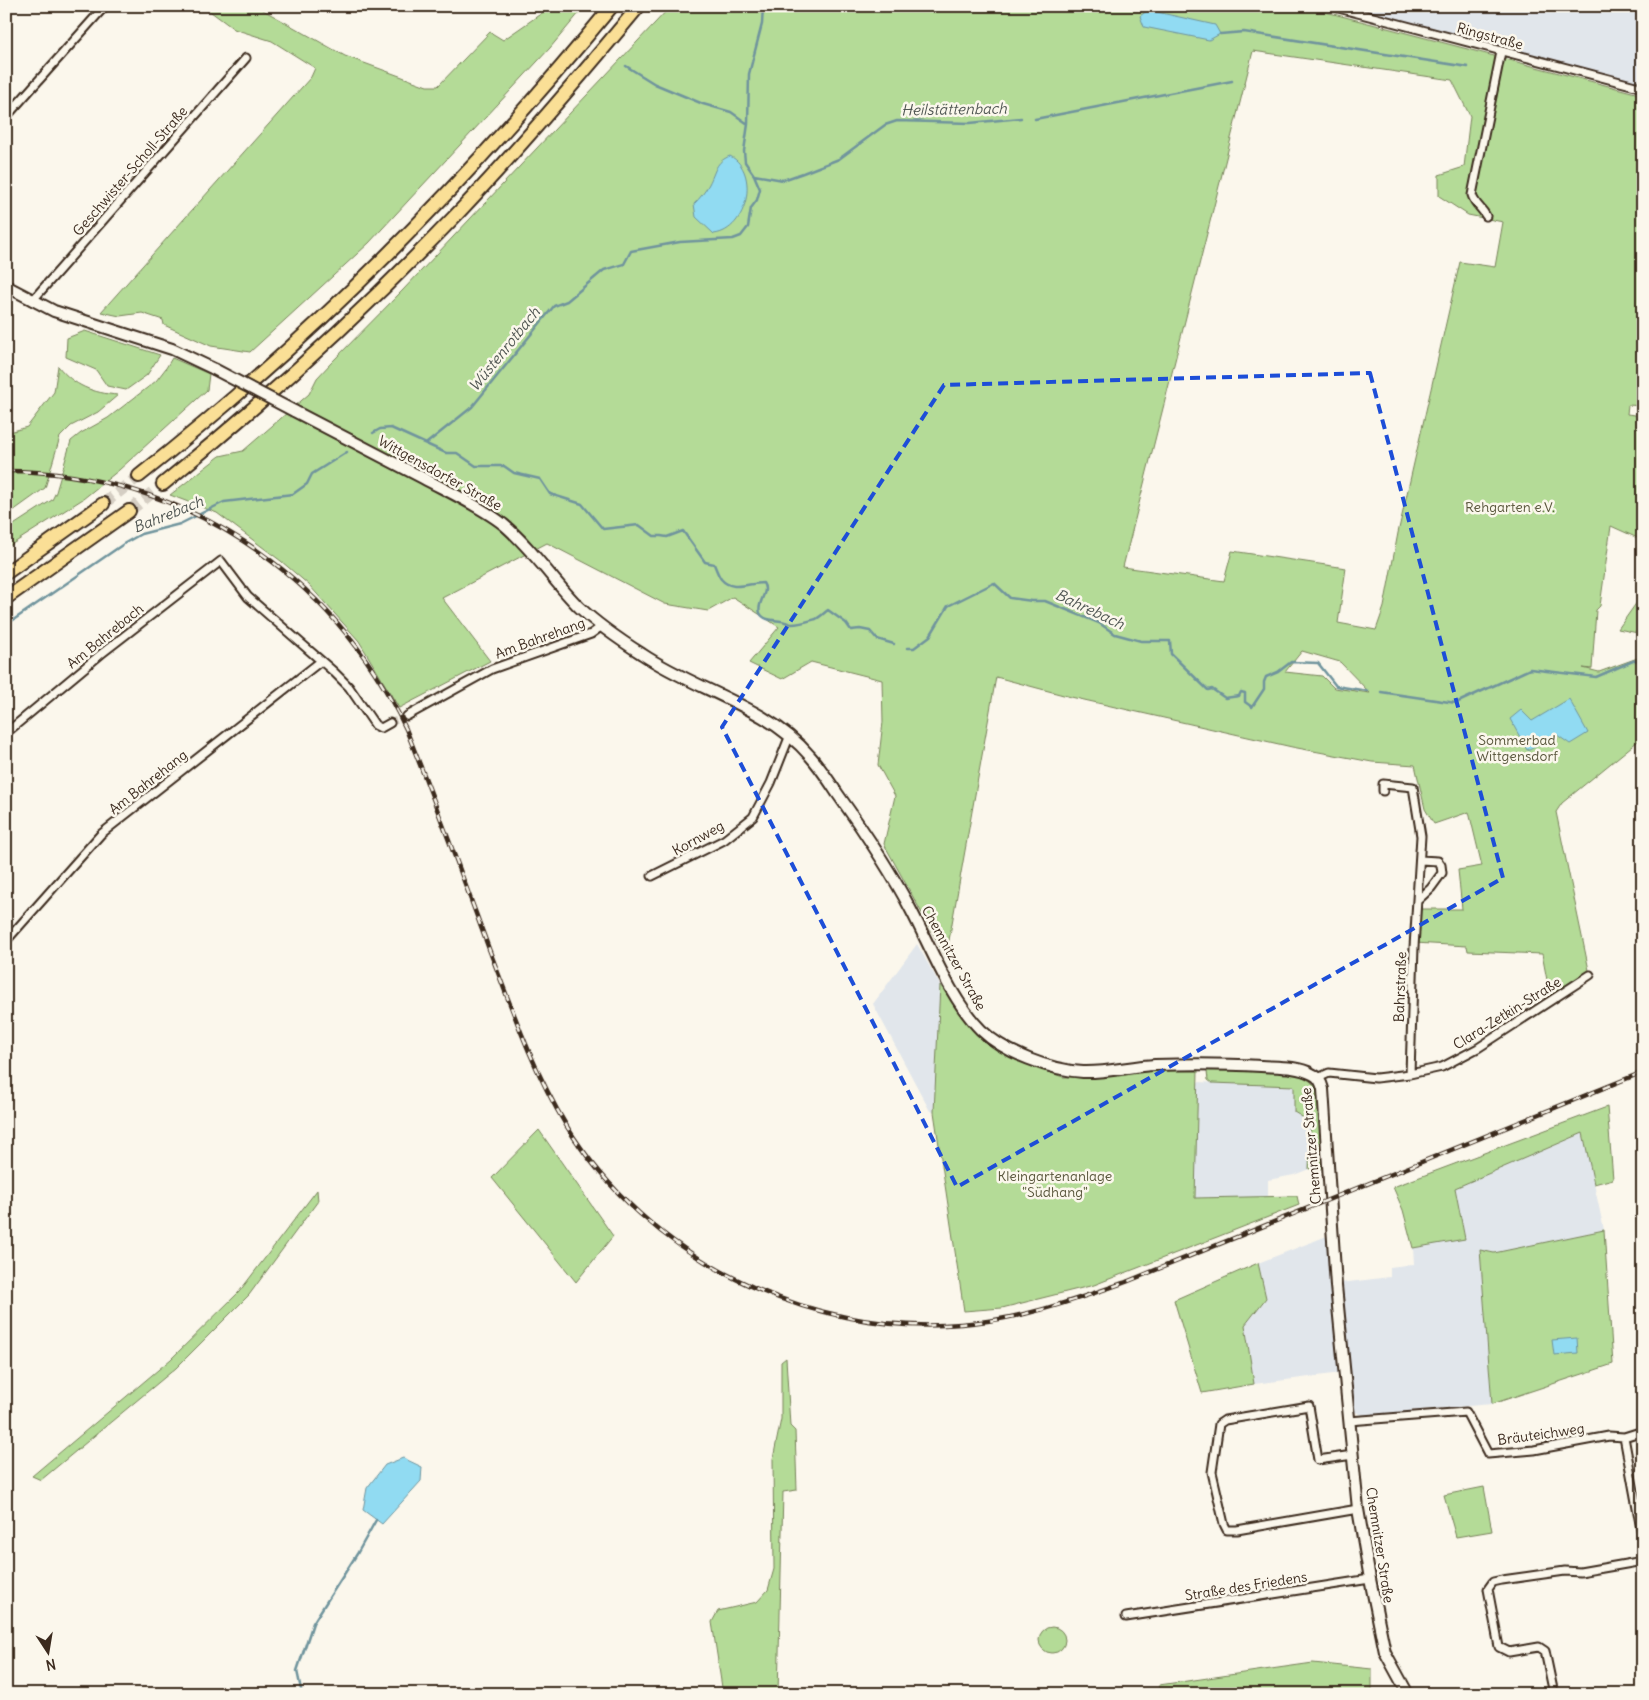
<svg xmlns="http://www.w3.org/2000/svg" width="1649" height="1700" viewBox="0 0 1649 1700" font-family="Delius,sans-serif">
<rect width="100%" height="100%" fill="#fbf7ec"/>
<filter id="ink" filterUnits="userSpaceOnUse"><feTurbulence type="fractalNoise" baseFrequency=".02" numOctaves="2"/><feDisplacementMap in="SourceGraphic" scale="10" xChannelSelector="R" yChannelSelector="G"/><feConvolveMatrix kernelMatrix="1 2 1 2 8 2 1 2 1" color-interpolation-filters="sRGB"/></filter>
<g filter="url(#ink)">
<!-- built -->
<path fill="#e1e6eb" d="M1351,6H1643V83L1377,13Z
M917,944L940,985L934,1112L930,1111L873,1004Z
M1197,1082L1294,1086V1112L1311,1118L1309,1169L1294,1175L1268,1180V1197L1194,1198Z
M1583,1133L1604,1230L1494,1253L1480,1251L1492,1404L1361,1415L1354,1411L1349,1372L1254,1384L1245,1325L1266,1298L1258,1263L1327,1236L1332,1284L1390,1277V1267L1414,1264L1413,1248L1465,1239L1455,1188Z"/>
<!-- green -->
<path fill="#b4db97" stroke="#78825a" fill-rule="evenodd" d="M203,6H256L345,56L427,86H438L490,32L503,40L552,6H585L550,48L369,243L250,352L211,346L164,325L163,320L142,313L120,316L101,312L311,77L315,68L272,41L234,29Z
M671,6H1303L1643,95V406L1628,405L1627,414L1643,416V538L1642,540L1611,526L1600,606L1596,610L1592,669L1583,668L1599,672L1643,656V737L1562,803L1556,812L1590,975L1551,1001L1542,954L1468,951L1467,946L1414,943L1417,909H1462L1458,870L1482,866L1469,812L1434,824L1425,809L1415,765L1372,762L1292,747L1071,697L996,677L946,957L884,844L895,796L878,765L883,722L882,680L811,662L782,679L749,663L779,627L733,597L708,611L665,604L547,543L442,598L490,661L399,708L359,641L309,585L281,561L217,513L170,495L220,456L243,451L309,394L317,378L331,363L403,290ZM1253,51L1452,80L1470,116L1464,167L1439,175V196L1468,215L1503,222L1495,267L1460,262L1398,533L1384,607L1376,630L1338,623L1346,568L1232,551L1224,581L1123,567ZM1302,651L1340,662L1370,693L1334,688L1322,676L1285,672Z
M85,331L160,355L147,375L126,390L107,386L96,370L66,357L67,338Z
M172,358L209,374L207,390L119,470L83,499L6,548V530L52,500L56,492L71,441L81,433L108,418L156,381L166,368Z
M58,366C74,386 93,393 118,395L98,412L71,426L60,437L45,488L6,516V433L27,427L54,392Z
M1642,595L1643,634L1618,629Z
M940,985L983,1041L1036,1068L1063,1077H1097L1150,1070L1198,1071L1195,1198L1297,1196L1299,1205L1094,1285L1002,1308L964,1311L934,1112Z
M1210,1070C1234,1070 1298,1065 1313,1084C1317,1088 1317,1094 1318,1099L1323,1168L1309,1169L1311,1119L1304,1118L1294,1112V1086L1212,1083L1208,1080L1207,1071Z
M1607,1107L1613,1179L1594,1184L1583,1133L1455,1188L1465,1239L1413,1248L1403,1210L1393,1187Z
M539,1130L613,1236L576,1282L492,1178Z
M317,1190L318,1201L249,1295L176,1368L41,1480L32,1476L171,1359L239,1292Z
M1604,1230L1613,1364L1492,1404L1480,1250L1494,1253Z
M1258,1263L1266,1298L1245,1325L1254,1384L1202,1393L1174,1300Z
M786,1358L790,1426L795,1431L797,1490L783,1492L778,1694H723L712,1622L718,1611L757,1602L768,1590L774,1569L773,1459L781,1419V1362Z
M1484,1487L1492,1531L1456,1537L1444,1495Z
M1039 1640a13 13 0 1 1 26 0a13 13 0 1 1-26 0Z
M1313,1663L1372,1669V1694H1162L1159,1685Z"/>
<!-- water -->
<path fill="#91dbf2" stroke="#6f949d" d="M1148,10L1215,25L1220,34L1209,40L1144,27L1140,16Z
M730,156C760,171 748,230 714,234L696,217L694,204C700,198 705,192 709,184C716,171 715,162 730,156Z
M1569,699L1588,733L1570,744L1557,735L1527,750L1510,719L1521,710L1532,721Z
M1577,1338L1578,1353L1554,1355L1552,1340Z
M403,1458L422,1467L421,1481L382,1524L363,1510L367,1488L385,1465Z"/>
<g fill="none" stroke-linecap="round" stroke-linejoin="round">
<!-- stream -->
<path stroke="#6f949d" stroke-width="2.5" d="M1220,34L1244,32L1468,67
M626,66L655,84L703,104L731,112L748,124
M1035,119L1232,81
M754,175L783,180L803,173L839,159L885,125L897,121L970,123L1021,118
M373,433L380,429L391,428L446,453H457L476,466H504L514,473L540,479L550,494L582,504L603,529L639,525L654,536H661L667,537L683,531L705,562L714,564C716,569 718,575 721,579C732,592 748,583 763,583C770,593 756,602 760,613C764,621 775,620 781,621C785,621 788,624 792,624C799,624 809,621 816,619C820,617 824,613 828,610L846,623L851,630L860,629L870,631L877,639L894,644
M427,443L472,407L554,306L567,301L604,270L624,264L631,251L680,242L733,239L741,236L748,227L751,208L757,200L760,189L754,175L745,162L744,151L748,124L749,74L762,24L763,6
M6,625L125,543L141,534L180,524L224,502L293,494L307,484L312,474L347,452
M907,648H914L930,636L948,606L994,583L1010,598L1032,601H1045L1099,623L1115,634L1141,641H1170L1171,654L1208,690L1212,689L1225,698L1239,696L1241,692L1245,693V702L1252,707L1264,689V682L1266,677L1278,672L1291,662L1318,663L1336,686L1368,691
M1381,692L1456,703L1530,669L1596,677L1633,661L1643,660
M302,1694L297,1671L313,1623L357,1554L376,1520"/>
<!-- street-tunnel -->
<path stroke="#d5cec3" stroke-width="7" stroke-dasharray="7 3.5" stroke-linecap="butt" d="M390,723L407,716"/>
<!-- highway-tunnel -->
<path stroke="#d5cec3" stroke-width="12" stroke-dasharray="12 6" stroke-linecap="butt" d="M103,504L139,476
M129,511L163,484"/>
<defs>
<path id="street" d="M1331,6L1643,88
M6,117L105,6
M1486,216C1482,208 1475,205 1472,195L1501,52
M32,301L246,58
M407,716L492,669L591,634L602,626
M6,733L101,654L221,561L248,597L334,672L349,687L375,725L381,728L390,723
M1383,791V784L1413,787L1421,836L1414,947L1410,1074
M652,876L724,840L753,817L771,783L790,735
M1417,901L1431,888L1442,873L1441,865L1438,861L1420,860
M6,941L101,834L321,661
M1318,1078L1329,1073L1376,1078L1410,1074L1442,1067L1478,1048L1590,975
M1349,1421L1466,1412L1488,1454L1534,1450L1609,1436L1624,1437L1643,1431
M1624,1437L1643,1540
M1353,1455L1318,1460L1309,1406L1225,1420L1219,1424L1212,1472L1224,1524L1227,1530H1237L1358,1509
M1126,1617L1370,1579
M1554,1694L1545,1651L1539,1647L1509,1652L1499,1647L1488,1589L1493,1582L1502,1580L1565,1571L1580,1572L1643,1561"/>
<path id="secondary" d="M6,286L54,311L172,349L214,369
M294,411C337,433 380,456 423,478C449,492 480,506 503,524C532,548 553,581 579,607C598,625 620,640 642,654C697,691 766,705 810,756C820,767 829,781 837,793C864,831 890,869 911,910C931,948 951,1000 981,1030C1005,1053 1050,1070 1083,1072C1107,1073 1131,1066 1155,1065C1190,1064 1226,1064 1261,1066C1277,1067 1298,1066 1312,1074C1319,1077 1321,1082 1323,1089L1336,1286L1358,1509L1370,1579L1385,1652L1408,1694"/>
<path id="highway" d="M139,476C314,338 471,178 612,6
M163,484C267,400 365,310 458,213C521,147 580,77 639,6
M6,573L103,504
M6,598L129,511"/>
</defs>
<!-- street casing -->
<use href="#street" stroke="#3b2a1e" stroke-width="11"/>
<!-- secondary casing -->
<use href="#secondary" stroke="#3b2a1e" stroke-width="14"/>
<!-- highway casing -->
<use href="#highway" stroke="#3b2a1e" stroke-width="16"/>
<!-- street -->
<use href="#street" stroke="#fbf7ec" stroke-width="7"/>
<!-- secondary -->
<use href="#secondary" stroke="#fbf7ec" stroke-width="10"/>
<!-- highway -->
<use href="#highway" stroke="#fadf96" stroke-width="12"/>
<defs>
<path id="rail" d="M6,471C181,472 332,572 406,729C435,802 462,875 489,949C512,1009 533,1070 566,1125C646,1257 807,1337 961,1324C1019,1320 1072,1301 1126,1282L1643,1072"/>
</defs>
<!-- rail casing -->
<use href="#rail" stroke="#3b2a1e" stroke-width="4.5"/>
<!-- rail -->
<use href="#rail" stroke="#fbf7ec" stroke-width="2.5" stroke-dasharray="8" stroke-linecap="butt"/>
<defs>
<path id="secondary-bridge" d="M214,369L294,411"/>
</defs>
<!-- secondary-bridge casing -->
<use href="#secondary-bridge" stroke="#3b2a1e" stroke-width="14" stroke-linecap="butt"/>
<!-- secondary-bridge -->
<use href="#secondary-bridge" stroke="#fbf7ec" stroke-width="10"/>
</g>
</g>
<!-- marked area -->
<path fill="none" stroke="#1d4ed8" stroke-width="4" stroke-dasharray="10 6" stroke-linejoin="round" d="M1370,373L1503,878L957,1187L722,727L944,385Z"/>
<g text-anchor="middle" dominant-baseline="central" stroke-width="5" stroke-linejoin="round" paint-order="stroke">
<!-- street labels -->
<g font-size="14" fill="#3b2a1e" stroke="#fbf7ec">
<text transform="translate(1490 36) rotate(15)">Ringstraße</text>
<text transform="translate(130 171) rotate(-49)">Geschwister-Scholl-Straße</text>
<text transform="translate(440 473) rotate(29)">Wittgensdorfer Straße</text>
<text transform="translate(105 636) rotate(-39)">Am Bahrebach</text>
<text transform="translate(540 638) rotate(-20)">Am Bahrehang</text>
<text transform="translate(148 782) rotate(-38)">Am Bahrehang</text>
<text transform="translate(698 838) rotate(-29)">Kornweg</text>
<text transform="translate(954 958) rotate(61)">Chemnitzer Straße</text>
<text transform="translate(1400 987) rotate(-88)">Bahrstraße</text>
<text transform="translate(1507 1013) rotate(-32)">Clara-Zetkin-Straße</text>
<text transform="translate(1311 1146) rotate(-95)">Chemnitzer Straße</text>
<text transform="translate(1541 1434) rotate(-8)">Bräuteichweg</text>
<text transform="translate(1380 1545) rotate(81)">Chemnitzer Straße</text>
<text transform="translate(1246 1586) rotate(-9)">Straße des Friedens</text>
</g>
<!-- park labels -->
<g font-size="14" fill="#59563c" stroke="#fbf7ec">
<text x="1510" y="507">Rehgarten e.V.</text>
<text x="1517" y="740">Sommerbad<tspan x="1517" dy="16">Wittgensdorf</tspan></text>
<text x="1055" y="1176">Kleingartenanlage<tspan x="1055" dy="16">"Südhang"</tspan></text>
</g>
<!-- water labels -->
<g font-size="15" font-style="italic" fill="#505653" stroke="#fbf7ec">
<text transform="translate(954 109) rotate(-1)">Heilstättenbach</text>
<text transform="translate(504 349) rotate(-51)">Wüstenrotbach</text>
<text transform="translate(168 514) rotate(-22)">Bahrebach</text>
<text transform="translate(1090 609) rotate(25)">Bahrebach</text>
</g>
</g>
<!-- margin -->
<rect width="1649" height="1700" fill="none" stroke="#fbf7ec" stroke-width="25"/>
<rect x="12" y="12" width="1624" height="1675" fill="none" stroke="#3b2a1e" stroke-width="2" filter="url(#ink)"/>
<!-- north arrow -->
<g transform="translate(48 1652) rotate(168)" stroke="#fbf7ec" stroke-width="4" paint-order="stroke">
<path d="M0-4L9 19L0 12L-9 19Z" fill="#3b2a1e"/>
<text y="-8" font-size="14" font-weight="bold" text-anchor="middle" fill="#3b2a1e">N</text>
</g>
</svg>
